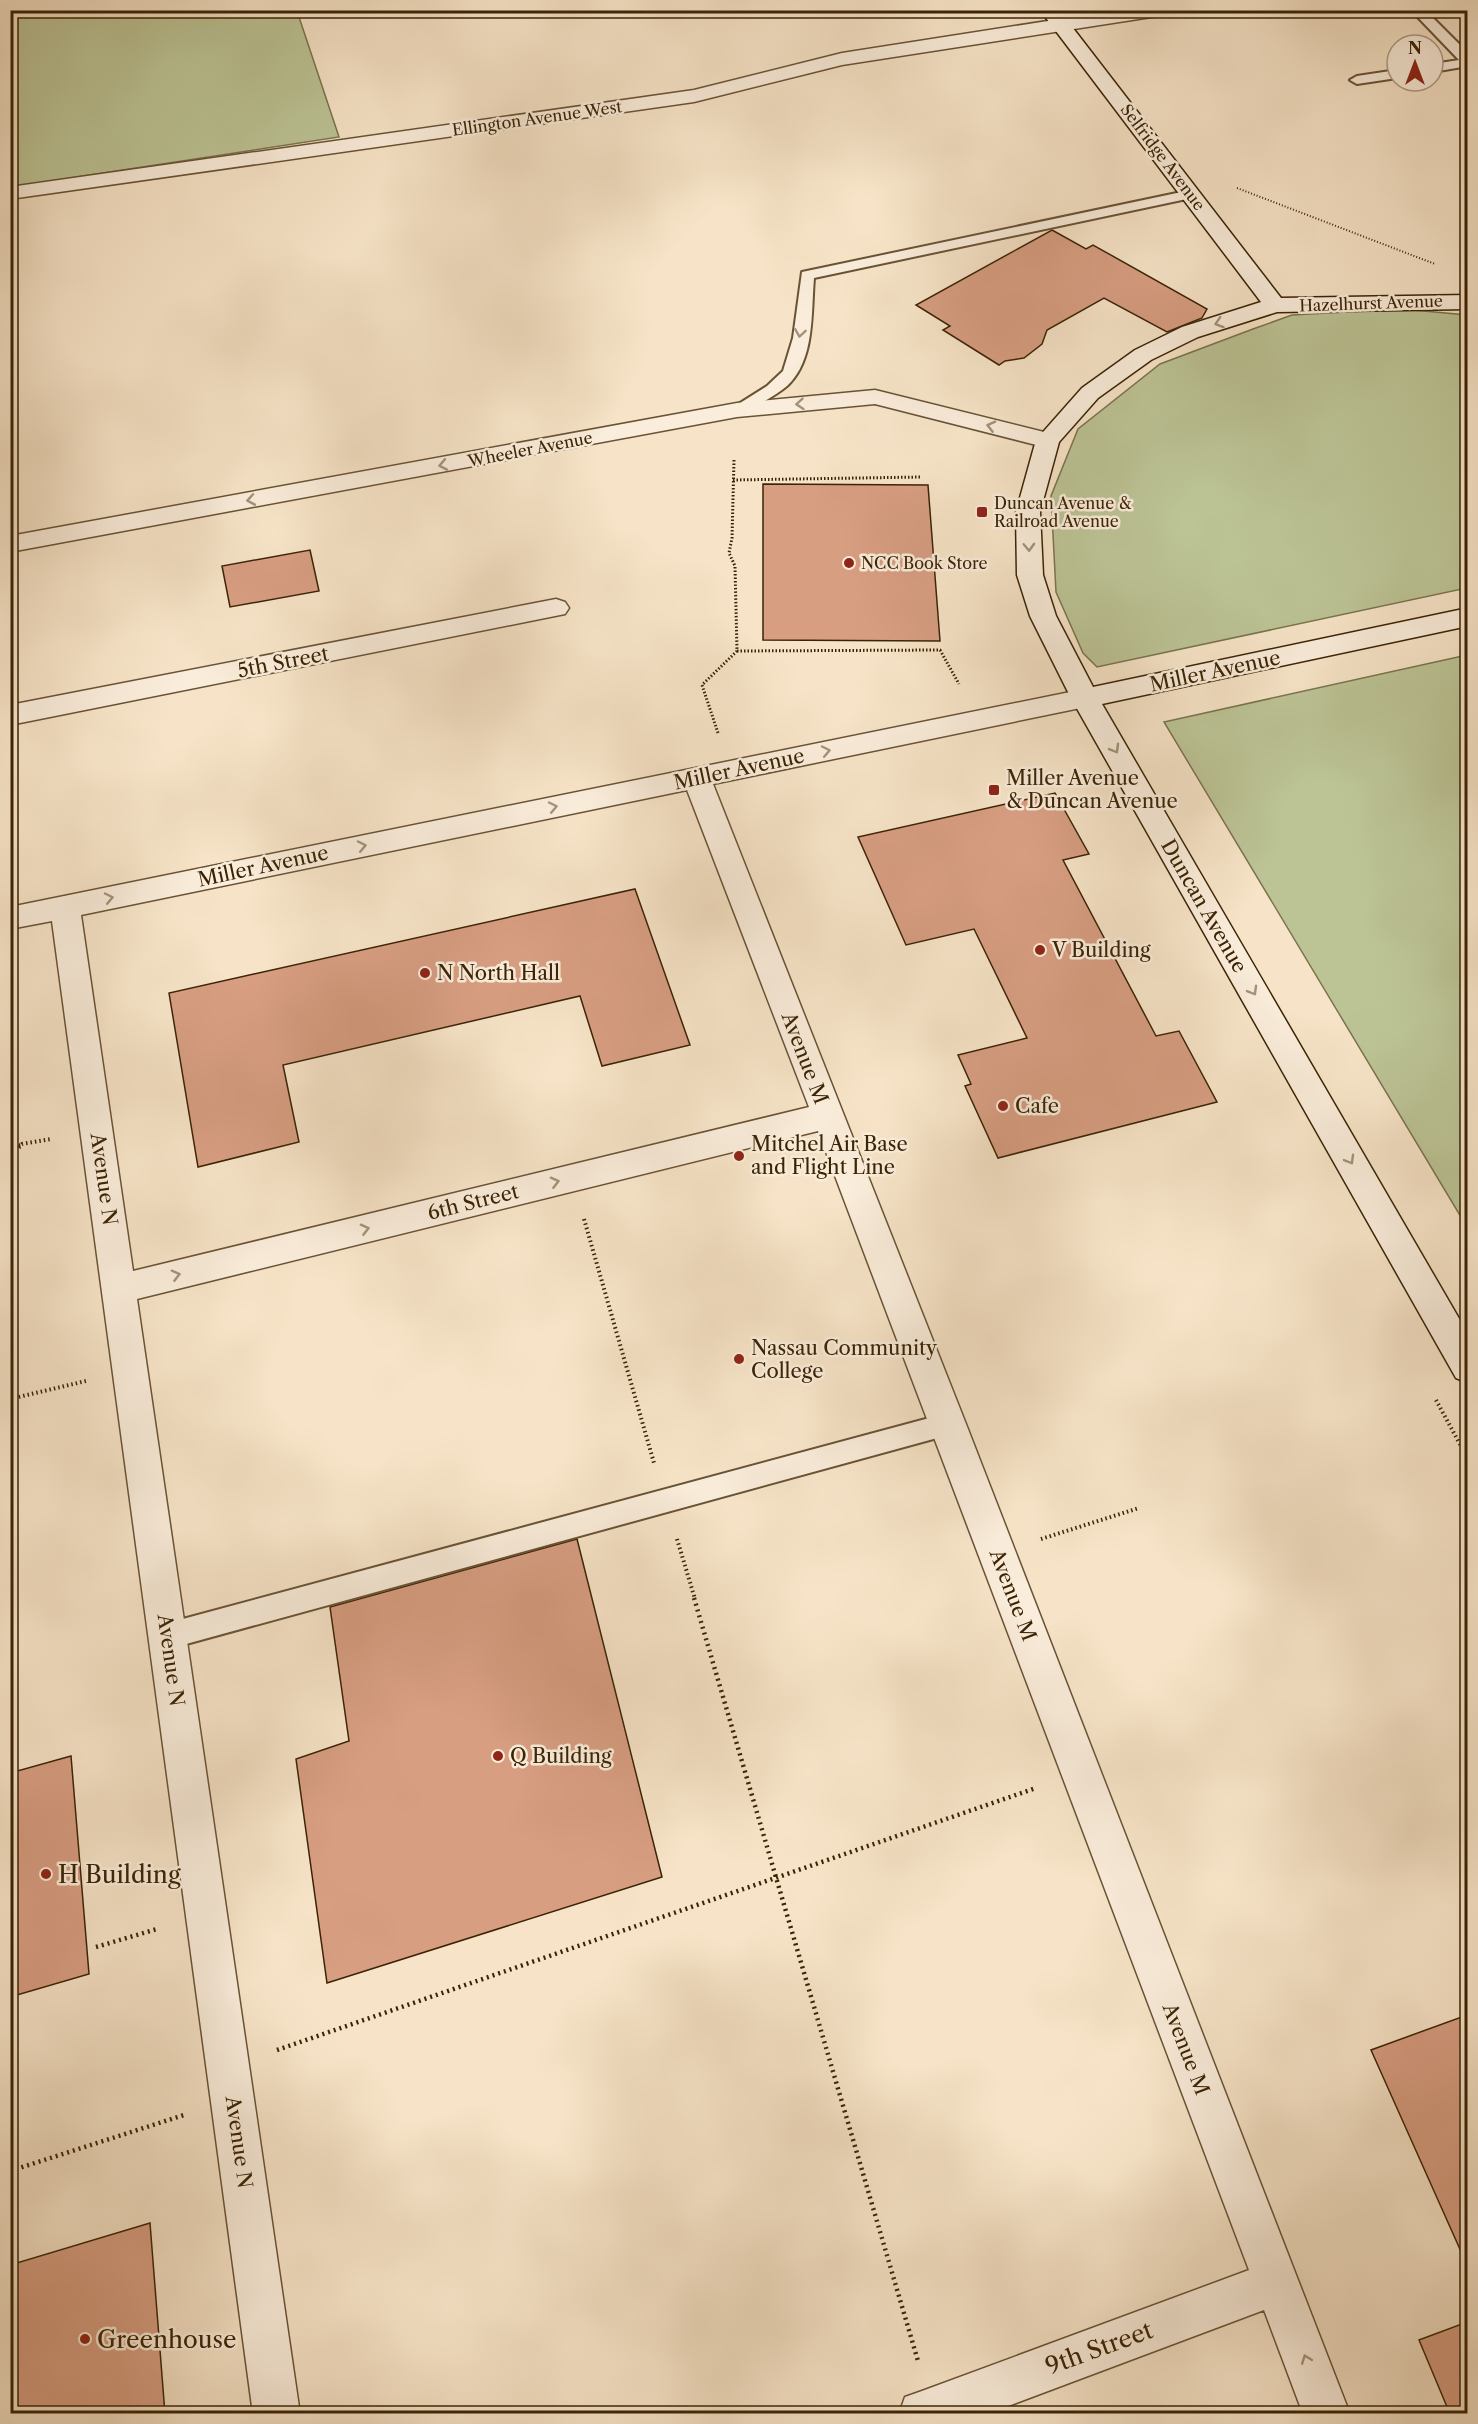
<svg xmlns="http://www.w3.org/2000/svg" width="1478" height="2424" viewBox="0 0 1478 2424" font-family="'Libre Caslon Text',serif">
<rect width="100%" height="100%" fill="#f7e4c8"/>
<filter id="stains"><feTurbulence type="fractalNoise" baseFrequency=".00333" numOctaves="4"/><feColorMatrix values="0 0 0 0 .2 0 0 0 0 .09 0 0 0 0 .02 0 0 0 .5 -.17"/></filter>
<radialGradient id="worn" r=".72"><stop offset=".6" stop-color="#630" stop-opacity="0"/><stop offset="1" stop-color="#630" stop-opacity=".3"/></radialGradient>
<!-- green -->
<path fill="#bcc496" stroke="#7b744d" stroke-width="1.5" d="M11,10L297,11L339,137L11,187Z
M1402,309L1467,315V588L1097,667L1083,653L1056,592L1051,496L1078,429L1160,364L1253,329L1292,315Z
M1467,655H1468L1467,1227L1164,722Z"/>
<!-- building -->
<path fill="#d89e82" stroke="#3a2304" stroke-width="1.5" d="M1052,230L1086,249L1093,245L1207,309L1202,318L1167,332L1104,298L1047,330L1042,344L1024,358L1005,361L999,365L943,330L950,326L916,305Z
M763,484L928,485L940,641L763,640Z
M310,550L319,591L230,607L222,566Z
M1055,793L1089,854L1063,860L1156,1036L1179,1031L1217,1102L998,1158L965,1086L971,1084L958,1055L1027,1038L974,929L906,945L858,837Z
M635,889L690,1045L602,1066L580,996L283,1065L299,1142L198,1167L169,993Z
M577,1539L662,1877L327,1983L296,1759L349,1741L330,1607Z
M71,1756L89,1974L10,1997V1773Z
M1467,2015V2265L1371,2050Z
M150,2223L165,2414H10V2265Z
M1467,2322V2414H1450L1419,2340Z"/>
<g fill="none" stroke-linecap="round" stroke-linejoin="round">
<defs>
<path id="lane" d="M1411,10H1425L1468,53V66L1433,72V64L1459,60Z
M1397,70V78L1357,84L1350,80L1357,76Z
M1191,190L1196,191L1198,194L1196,197L814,278C811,313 815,360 787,386C774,397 757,405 743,414L737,415L729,410L767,386L783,371L793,338L802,272Z
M948,1413L957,1416L960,1424L957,1432L948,1435L168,1649L159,1645L155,1636L159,1627L168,1623Z"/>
<path id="street" d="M1118,10H1167L1165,14L1158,16L842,65L694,102L10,199V187L694,90L842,53Z
M875,390L1056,435L1060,440L1056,445L1048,448L875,404L737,417L10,552V536L737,403Z
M556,599L565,602L569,608L565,614L10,725V705Z
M1085,689L1095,691L1099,698L1095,705L713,784L966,1424L1350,2414H1303L1264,2310L987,2414H899L905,2397L922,2391L1249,2270L818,1131L137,1299L300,2414H253L52,921L10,929V907ZM687,790L809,1107L133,1271L81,915Z"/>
<path id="secondary" d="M1040,10H1059L1281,298L1468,295V309L1277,312L1198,337L1151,360L1098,398L1059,442L1040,512L1043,575L1056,616L1093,687L1468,608V626L1102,704L1468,1334V1383L1456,1378L1071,698L1030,616L1017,575L1016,512L1036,440L1082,388L1135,350L1182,327L1261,302Z"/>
</defs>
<!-- lane casing -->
<use href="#lane" stroke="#695335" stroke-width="4"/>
<!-- street casing -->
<use href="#street" stroke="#695335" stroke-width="3"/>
<!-- secondary casing -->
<use href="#secondary" stroke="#3a2304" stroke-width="3"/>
<!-- path-far3 -->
<path stroke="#3a2304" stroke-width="2" stroke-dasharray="1 2" stroke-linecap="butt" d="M1237,188L1435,264"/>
<!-- path-far2 -->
<path stroke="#3a2304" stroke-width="3" stroke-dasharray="1.5 2" stroke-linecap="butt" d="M733,480L921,477
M737,651L940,650L959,684
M718,733L702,685L737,651L735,566L729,553L732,538L734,460"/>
<!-- path-far1 -->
<path stroke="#3a2304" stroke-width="4" stroke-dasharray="1.5 3" stroke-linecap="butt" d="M10,1147L22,1145
M10,1158L22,1144L51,1139
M584,1219L654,1463
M10,1399L86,1381
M1436,1400L1468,1459
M677,1539L695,1599
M1041,1539L1139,1508"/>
<!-- path -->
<path stroke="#3a2304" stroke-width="4.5" stroke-dasharray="2 4" stroke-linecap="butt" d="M694,1598L918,2361
M96,1947L157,1929
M277,2050L1036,1788
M10,2171L184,2115"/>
<!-- lane -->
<use href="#lane" fill="#faeddb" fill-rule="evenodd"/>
<!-- street -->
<use href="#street" fill="#faeddb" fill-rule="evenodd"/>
<!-- secondary -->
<use href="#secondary" fill="#faeddb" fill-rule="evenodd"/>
</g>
<!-- one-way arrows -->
<defs><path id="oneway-chevron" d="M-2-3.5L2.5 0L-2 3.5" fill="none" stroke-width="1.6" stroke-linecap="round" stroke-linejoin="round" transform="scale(1.5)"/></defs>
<g stroke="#a4927a">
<use href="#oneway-chevron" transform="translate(1219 323) rotate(162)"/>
<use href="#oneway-chevron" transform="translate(800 333) rotate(99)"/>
<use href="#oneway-chevron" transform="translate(800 404) rotate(175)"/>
<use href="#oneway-chevron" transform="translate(991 426) rotate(-166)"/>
<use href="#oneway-chevron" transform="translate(443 465) rotate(169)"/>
<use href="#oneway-chevron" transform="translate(251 500) rotate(170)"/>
<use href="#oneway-chevron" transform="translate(1029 547) rotate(88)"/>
<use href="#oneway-chevron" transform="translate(1115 749) rotate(60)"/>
<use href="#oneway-chevron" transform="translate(826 751) rotate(-12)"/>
<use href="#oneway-chevron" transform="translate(553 807) rotate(-12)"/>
<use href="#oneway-chevron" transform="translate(362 846) rotate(-12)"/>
<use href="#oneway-chevron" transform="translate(109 898) rotate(-12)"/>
<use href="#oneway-chevron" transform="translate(1253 991) rotate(60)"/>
<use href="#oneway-chevron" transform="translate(1350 1160) rotate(60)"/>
<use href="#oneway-chevron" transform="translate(555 1182) rotate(-14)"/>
<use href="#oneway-chevron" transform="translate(365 1229) rotate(-14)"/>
<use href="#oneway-chevron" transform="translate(176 1275) rotate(-14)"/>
<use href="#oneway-chevron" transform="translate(1306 2359) rotate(-111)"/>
</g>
<!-- markers -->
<g fill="#8f2418" stroke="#faeddb" stroke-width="2">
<rect x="976" y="506" width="12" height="12" rx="3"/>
<circle cx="849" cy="563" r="6"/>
<rect x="988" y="784" width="12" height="12" rx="3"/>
<circle cx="1040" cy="950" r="6"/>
<circle cx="425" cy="973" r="6"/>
<circle cx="1003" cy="1106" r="6"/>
<circle cx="739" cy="1156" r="6"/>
<circle cx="739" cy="1359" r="6"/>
<circle cx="498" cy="1756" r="6"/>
<circle cx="46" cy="1874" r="6"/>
<circle cx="85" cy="2339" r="6"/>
</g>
<g text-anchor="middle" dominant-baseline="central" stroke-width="5" stroke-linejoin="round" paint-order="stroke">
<!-- far-street labels -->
<g font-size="16" fill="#3a2304" stroke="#faeddb">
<text transform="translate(537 118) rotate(-8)">Ellington Avenue West</text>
<text transform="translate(1163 157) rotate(53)">Selfridge Avenue</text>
<text transform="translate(1371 303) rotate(-2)">Hazelhurst Avenue</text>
<text transform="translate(530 449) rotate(-11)">Wheeler Avenue</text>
</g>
<!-- far-poi labels -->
<g font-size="16" fill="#3a2304" stroke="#faeddb" text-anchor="start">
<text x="994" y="503">Duncan Avenue &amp;<tspan x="994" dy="18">Railroad Avenue</tspan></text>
<text x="861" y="563">NCC Book Store</text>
</g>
<!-- street labels -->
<g font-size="20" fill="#3a2304" stroke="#faeddb">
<text transform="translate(283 662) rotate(-11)">5th Street</text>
<text transform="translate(1215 671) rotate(-12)">Miller Avenue</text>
<text transform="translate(739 769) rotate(-12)">Miller Avenue</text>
<text transform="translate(263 866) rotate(-12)">Miller Avenue</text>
<text transform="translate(1204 906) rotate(60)">Duncan Avenue</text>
<text transform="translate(805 1058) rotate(69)">Avenue M</text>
<text transform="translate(104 1179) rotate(82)">Avenue N</text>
<text transform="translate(473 1202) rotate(-14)">6th Street</text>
<text transform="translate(1013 1595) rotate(69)">Avenue M</text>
<text transform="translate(171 1660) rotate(82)">Avenue N</text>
<text transform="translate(1186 2049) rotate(69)">Avenue M</text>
<text transform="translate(239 2142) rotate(82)">Avenue N</text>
</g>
<!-- poi labels -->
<g font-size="20" fill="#3a2304" stroke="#faeddb" text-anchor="start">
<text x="1006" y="778">Miller Avenue<tspan x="1006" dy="23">&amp; Duncan Avenue</tspan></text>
<text x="1052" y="950">V Building</text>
<text x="437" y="973">N North Hall</text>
<text x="1015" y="1106">Cafe</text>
<text x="751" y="1144">Mitchel Air Base<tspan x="751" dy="23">and Flight Line</tspan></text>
<text x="751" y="1348">Nassau Community<tspan x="751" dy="23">College</tspan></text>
<text x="510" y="1756">Q Building</text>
</g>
<!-- near-poi labels -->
<g font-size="24" fill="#3a2304" stroke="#faeddb" text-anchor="start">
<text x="58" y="1874">H Building</text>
<text x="97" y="2339">Greenhouse</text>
</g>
<!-- near-street labels -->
<g font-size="24" fill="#3a2304" stroke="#faeddb">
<text transform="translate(1099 2348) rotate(-20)">9th Street</text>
</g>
</g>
<!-- margin -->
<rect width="1478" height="2424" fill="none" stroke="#f7e4c8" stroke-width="36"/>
<rect x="12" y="12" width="1454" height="2400" fill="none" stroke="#3a2304" stroke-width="3"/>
<rect x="18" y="18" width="1442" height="2388" fill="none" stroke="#3a2304" stroke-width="1.5"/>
<!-- north arrow -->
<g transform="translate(1415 63)"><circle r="28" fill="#faeddb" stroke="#ad9c85" stroke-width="1.5"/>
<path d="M0-4.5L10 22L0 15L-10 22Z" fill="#8f2418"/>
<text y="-9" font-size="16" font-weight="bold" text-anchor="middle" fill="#3a2304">N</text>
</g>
<rect width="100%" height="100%" filter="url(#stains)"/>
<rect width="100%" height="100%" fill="url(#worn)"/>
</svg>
